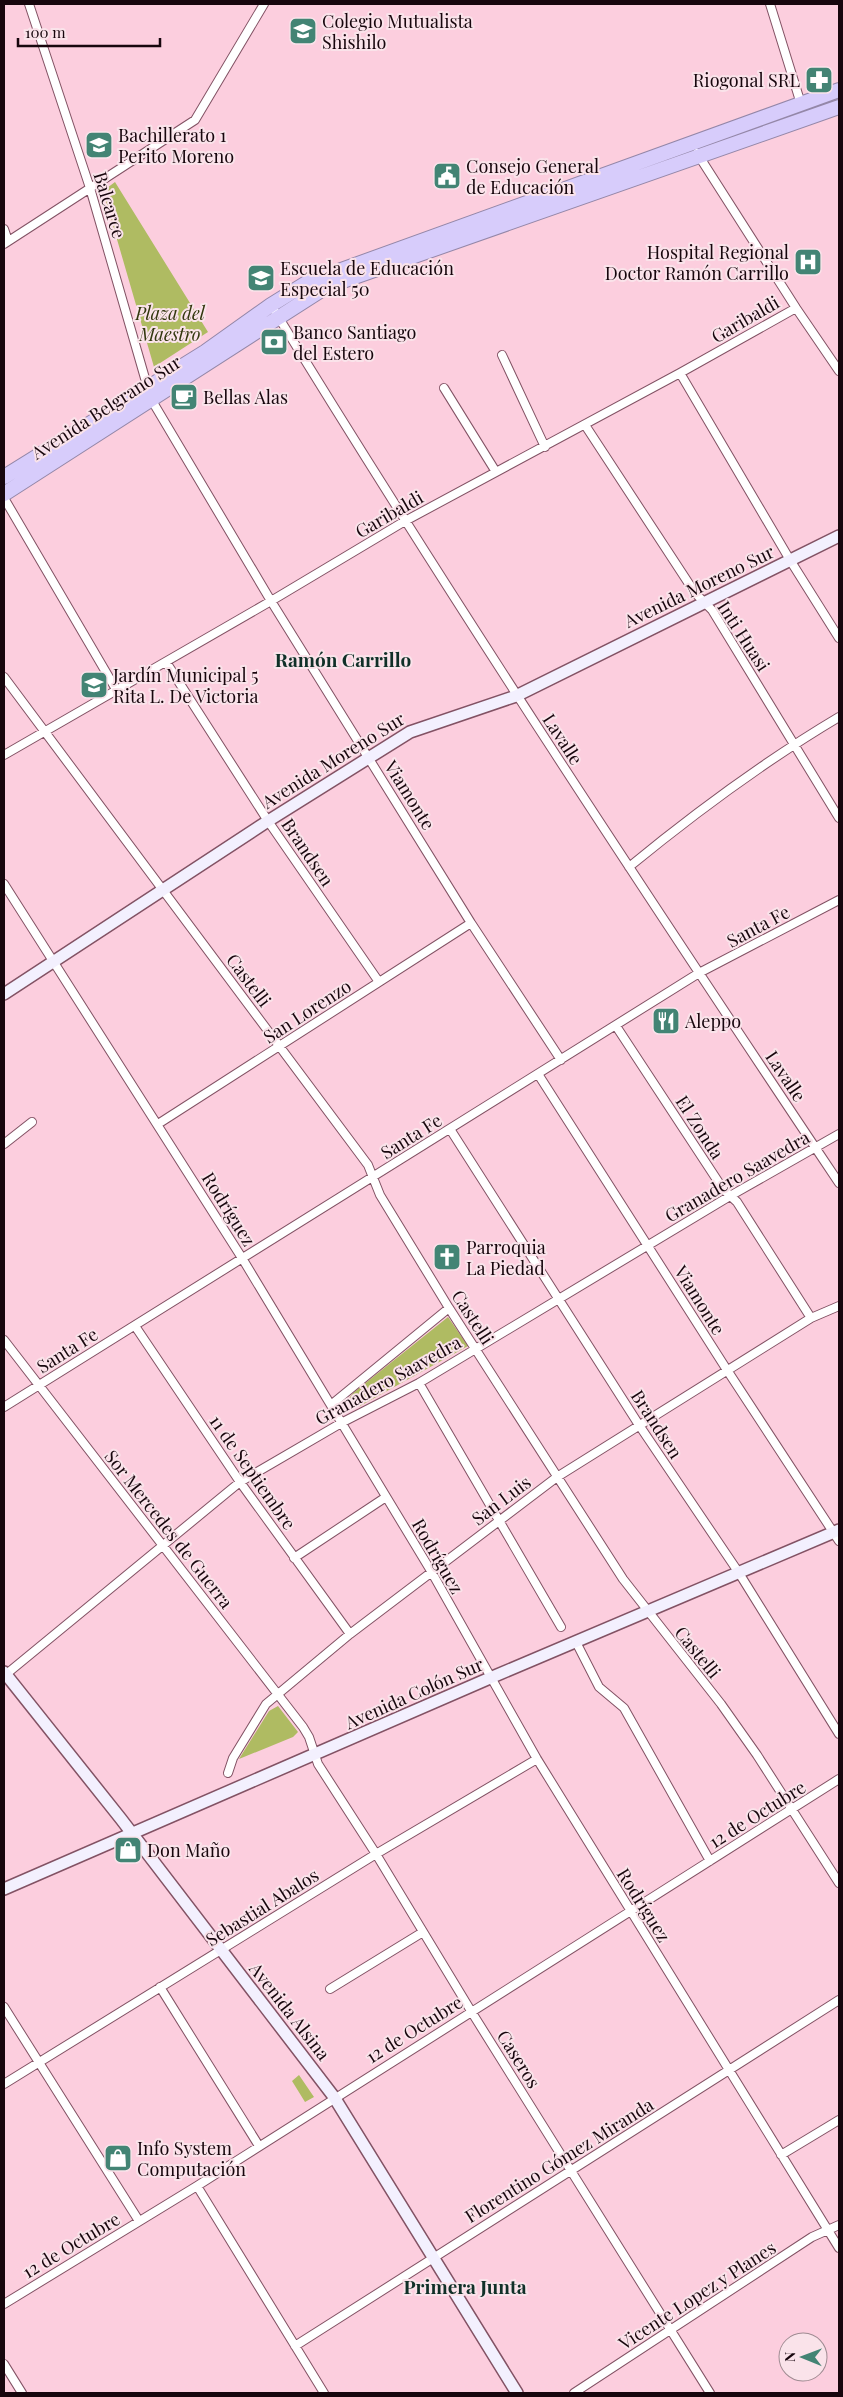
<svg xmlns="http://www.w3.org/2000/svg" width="843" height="2397" viewBox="0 0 843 2397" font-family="'Playfair Display',serif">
<rect width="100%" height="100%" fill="#fccede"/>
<!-- green -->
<path fill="#afbb62" d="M115,182L208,332L154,367L103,191Z
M448,1317L468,1346L360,1406L348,1408L344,1405L353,1393Z
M278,1706L298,1732L293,1737L239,1759L269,1711Z
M299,2075L314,2097L305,2102L292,2081Z"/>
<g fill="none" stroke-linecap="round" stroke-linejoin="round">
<defs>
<path id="street" d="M29,4L90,188L151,399L271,601L471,923L561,1060
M770,4L801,104
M697,153L796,308L839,371
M4,229L8,241
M4,244L195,120L264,4
M271,305C453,602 645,893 839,1183
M502,355L545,447
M680,373L790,560L839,638
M444,388L496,472
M585,425L695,593L712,610L839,818
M4,498L117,691
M166,662L268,821L379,982
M4,677L368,1165L380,1195L449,1308L623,1579L721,1704L757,1755L839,1883
M4,755L271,601L405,521L680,373L796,308
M629,867C696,812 765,761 839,717
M4,884L242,1258L431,1571L537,1759L839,2248
M616,1026L723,1189L737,1202L811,1318
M538,1074L727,1370L839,1541
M158,1124L471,923
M450,1129L639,1425L739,1573L839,1734
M4,1144L32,1122
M135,1326L240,1482L350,1634
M4,1340L303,1727L309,1737L318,1764L376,1854L471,2011L710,2393
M419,1383L561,1627
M332,1404L449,1308
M4,1407L699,973L839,900
M294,1558L386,1497
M576,1642L599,1687L624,1708L710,1861
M4,1676L240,1482L343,1422L419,1383L730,1196L839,1134
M228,1773L233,1758L266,1704L350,1634L557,1477L811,1318L839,1306
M160,1987L259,2146
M330,1989L423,1932
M4,2007L139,2221
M4,2084L376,1854L537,1759
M781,2155L839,2120
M197,2186L324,2393
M4,2304L197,2186L839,1779
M295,2346L839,2000
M4,2364L22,2393
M574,2393L812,2237L839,2225"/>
<path id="secondary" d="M4,994L268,821L410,732L516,696L839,536
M4,1672L121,1819L334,2097L517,2393
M4,1889L490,1678L839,1530"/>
<path id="highway" d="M4,477L205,352L271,305L308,282L839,90
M4,494L326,287L839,107"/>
</defs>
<!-- street casing -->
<use href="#street" stroke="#825264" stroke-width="10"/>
<!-- secondary casing -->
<use href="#secondary" stroke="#825264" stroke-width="14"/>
<!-- highway casing -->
<use href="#highway" stroke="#9487a8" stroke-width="16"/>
<!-- street -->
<use href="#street" stroke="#fff" stroke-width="8"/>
<!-- secondary -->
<use href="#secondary" stroke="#f3f0fe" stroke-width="11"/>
<!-- highway -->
<use href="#highway" stroke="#d7ccfb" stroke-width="14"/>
</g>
<!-- icons -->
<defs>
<symbol id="school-square" viewBox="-11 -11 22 22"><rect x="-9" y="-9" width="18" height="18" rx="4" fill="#438474" stroke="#fae3ea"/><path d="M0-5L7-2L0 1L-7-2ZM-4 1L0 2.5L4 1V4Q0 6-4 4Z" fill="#fff"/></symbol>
<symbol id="pharmacy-square" viewBox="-11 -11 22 22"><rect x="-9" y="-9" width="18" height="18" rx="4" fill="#438474" stroke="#fae3ea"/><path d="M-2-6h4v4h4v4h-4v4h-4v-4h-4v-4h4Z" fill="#fff"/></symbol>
<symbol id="civic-square" viewBox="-11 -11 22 22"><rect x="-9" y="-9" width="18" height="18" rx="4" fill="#438474" stroke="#fae3ea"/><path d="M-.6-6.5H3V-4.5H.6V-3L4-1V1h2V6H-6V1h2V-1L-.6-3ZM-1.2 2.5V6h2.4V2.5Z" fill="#fff"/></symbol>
<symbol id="hospital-square" viewBox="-11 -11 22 22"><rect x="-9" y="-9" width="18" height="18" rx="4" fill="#438474" stroke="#fae3ea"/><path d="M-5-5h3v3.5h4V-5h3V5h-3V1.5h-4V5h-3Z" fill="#fff"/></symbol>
<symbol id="bank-square" viewBox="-11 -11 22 22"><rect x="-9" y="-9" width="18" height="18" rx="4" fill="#438474" stroke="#fae3ea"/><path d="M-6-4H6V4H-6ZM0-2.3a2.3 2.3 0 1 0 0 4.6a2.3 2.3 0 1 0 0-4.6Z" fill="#fff"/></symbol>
<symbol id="cafe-square" viewBox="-11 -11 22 22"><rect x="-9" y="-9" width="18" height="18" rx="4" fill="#438474" stroke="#fae3ea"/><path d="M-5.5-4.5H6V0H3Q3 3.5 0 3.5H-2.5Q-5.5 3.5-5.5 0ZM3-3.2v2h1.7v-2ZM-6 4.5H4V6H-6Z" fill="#fff"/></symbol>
<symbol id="restaurant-square" viewBox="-11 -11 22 22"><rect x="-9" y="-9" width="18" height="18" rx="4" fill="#438474" stroke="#fae3ea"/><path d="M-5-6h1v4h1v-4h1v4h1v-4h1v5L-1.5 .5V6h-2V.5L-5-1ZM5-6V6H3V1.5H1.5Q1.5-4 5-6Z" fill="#fff"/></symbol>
<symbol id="church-square" viewBox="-11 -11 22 22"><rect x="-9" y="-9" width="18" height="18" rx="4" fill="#438474" stroke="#fae3ea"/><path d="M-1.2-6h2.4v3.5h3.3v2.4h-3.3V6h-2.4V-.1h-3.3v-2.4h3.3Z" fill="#fff"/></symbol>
<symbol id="shop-square" viewBox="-11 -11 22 22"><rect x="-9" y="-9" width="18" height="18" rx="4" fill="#438474" stroke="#fae3ea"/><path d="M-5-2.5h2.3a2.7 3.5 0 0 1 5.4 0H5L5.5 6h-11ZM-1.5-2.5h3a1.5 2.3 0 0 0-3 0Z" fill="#fff"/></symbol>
</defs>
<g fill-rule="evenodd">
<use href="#school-square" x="287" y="15" width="32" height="32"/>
<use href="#pharmacy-square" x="803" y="64" width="32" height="32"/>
<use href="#school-square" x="83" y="129" width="32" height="32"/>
<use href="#civic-square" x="431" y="160" width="32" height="32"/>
<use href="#hospital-square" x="792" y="246" width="32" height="32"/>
<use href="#school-square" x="245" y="262" width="32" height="32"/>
<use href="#bank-square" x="258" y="326" width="32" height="32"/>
<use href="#cafe-square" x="168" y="381" width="32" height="32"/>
<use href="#school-square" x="78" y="669" width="32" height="32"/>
<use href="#restaurant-square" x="650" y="1005" width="32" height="32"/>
<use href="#church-square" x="431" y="1241" width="32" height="32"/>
<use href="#shop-square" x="112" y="1834" width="32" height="32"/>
<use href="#shop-square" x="102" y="2142" width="32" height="32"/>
</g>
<g text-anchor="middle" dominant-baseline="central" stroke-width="4" stroke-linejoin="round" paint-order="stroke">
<!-- poi labels -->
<g font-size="18" fill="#17060d" stroke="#fae3ea" text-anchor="start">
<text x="322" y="21">Colegio Mutualista<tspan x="322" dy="21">Shishilo</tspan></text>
<text x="800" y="80" text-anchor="end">Riogonal SRL</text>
<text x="118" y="135">Bachillerato 1<tspan x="118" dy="21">Perito Moreno</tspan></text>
<text x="466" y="166">Consejo General<tspan x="466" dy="21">de Educación</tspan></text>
<text x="789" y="252" text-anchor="end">Hospital Regional<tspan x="789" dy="21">Doctor Ramón Carrillo</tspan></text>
<text x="280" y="268">Escuela de Educación<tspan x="280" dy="21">Especial 50</tspan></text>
<text x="293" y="332">Banco Santiago<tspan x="293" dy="21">del Estero</tspan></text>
<text x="203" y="397">Bellas Alas</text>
<text x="113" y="675">Jardín Municipal 5<tspan x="113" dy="21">Rita L. De Victoria</tspan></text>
<text x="685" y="1021">Aleppo</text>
<text x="466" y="1247">Parroquia<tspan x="466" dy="21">La Piedad</tspan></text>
<text x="147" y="1850">Don Maño</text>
<text x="137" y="2148">Info System<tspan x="137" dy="21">Computación</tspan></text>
</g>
<!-- street labels -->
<g font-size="18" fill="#17060d" stroke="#fae3ea">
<text transform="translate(110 205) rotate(73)">Balcarce</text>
<text transform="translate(745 319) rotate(-30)">Garibaldi</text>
<text transform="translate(106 407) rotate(-33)">Avenida Belgrano Sur</text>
<text transform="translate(389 514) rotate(-30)">Garibaldi</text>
<text transform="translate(699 586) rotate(-26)">Avenida Moreno Sur</text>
<text transform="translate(744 636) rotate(57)">Inti Huasi</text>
<text transform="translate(563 739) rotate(57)">Lavalle</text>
<text transform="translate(333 760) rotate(-32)">Avenida Moreno Sur</text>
<text transform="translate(410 795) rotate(58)">Viamonte</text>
<text transform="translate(308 852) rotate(56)">Brandsen</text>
<text transform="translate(758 926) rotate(-28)">Santa Fe</text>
<text transform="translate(249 980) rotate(53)">Castelli</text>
<text transform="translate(307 1011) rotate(-33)">San Lorenzo</text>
<text transform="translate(786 1076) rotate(56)">Lavalle</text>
<text transform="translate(700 1127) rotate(57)">El Zonda</text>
<text transform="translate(411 1136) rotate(-32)">Santa Fe</text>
<text transform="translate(737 1176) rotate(-30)">Granadero Saavedra</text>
<text transform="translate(229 1209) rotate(58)">Rodríguez</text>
<text transform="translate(700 1300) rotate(58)">Viamonte</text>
<text transform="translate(473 1317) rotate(57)">Castelli</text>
<text transform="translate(67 1350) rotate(-32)">Santa Fe</text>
<text transform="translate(388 1380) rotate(-29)">Granadero Saavedra</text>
<text transform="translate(657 1424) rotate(57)">Brandsen</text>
<text transform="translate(253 1472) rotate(55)">11 de Septiembre</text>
<text transform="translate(501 1500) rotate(-37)">San Luis</text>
<text transform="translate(169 1529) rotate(52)">Sor Mercedes de Guerra</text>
<text transform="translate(438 1556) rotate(60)">Rodríguez</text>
<text transform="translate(698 1652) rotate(51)">Castelli</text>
<text transform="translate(414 1693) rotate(-24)">Avenida Colón Sur</text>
<text transform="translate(757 1814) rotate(-32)">12 de Octubre</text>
<text transform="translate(644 1905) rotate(58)">Rodríguez</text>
<text transform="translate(262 1907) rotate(-32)">Sebastial Abalos</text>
<text transform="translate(290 2011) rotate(52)">Avenida Alsina</text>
<text transform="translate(414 2029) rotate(-32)">12 de Octubre</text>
<text transform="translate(519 2059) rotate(58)">Caseros</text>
<text transform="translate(559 2160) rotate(-32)">Florentino Gómez Miranda</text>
<text transform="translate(71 2245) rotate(-31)">12 de Octubre</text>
<text transform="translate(697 2295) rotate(-33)">Vicente Lopez y Planes</text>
</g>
<!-- park labels -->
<g font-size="18" font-style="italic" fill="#32370e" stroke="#fae3ea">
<text x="170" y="313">Plaza del<tspan x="170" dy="21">Maestro</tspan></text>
</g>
<!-- neighbourhood labels -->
<g font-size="19" font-weight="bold" fill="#103028" stroke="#fae3ea">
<text x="343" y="659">Ramón Carrillo</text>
<text x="465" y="2286">Primera Junta</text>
</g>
</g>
<!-- border -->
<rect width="843" height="2397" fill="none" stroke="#17060d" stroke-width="10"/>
<!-- north arrow -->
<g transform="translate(803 2357) rotate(271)"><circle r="24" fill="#fae3ea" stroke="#9f8b92"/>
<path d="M0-4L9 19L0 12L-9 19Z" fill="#438474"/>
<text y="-8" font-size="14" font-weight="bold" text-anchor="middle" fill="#17060d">N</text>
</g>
<!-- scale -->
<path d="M18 38v8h142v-8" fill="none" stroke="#17060d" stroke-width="2.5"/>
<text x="25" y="38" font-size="15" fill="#17060d" stroke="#fae3ea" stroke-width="4" paint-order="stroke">100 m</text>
</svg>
